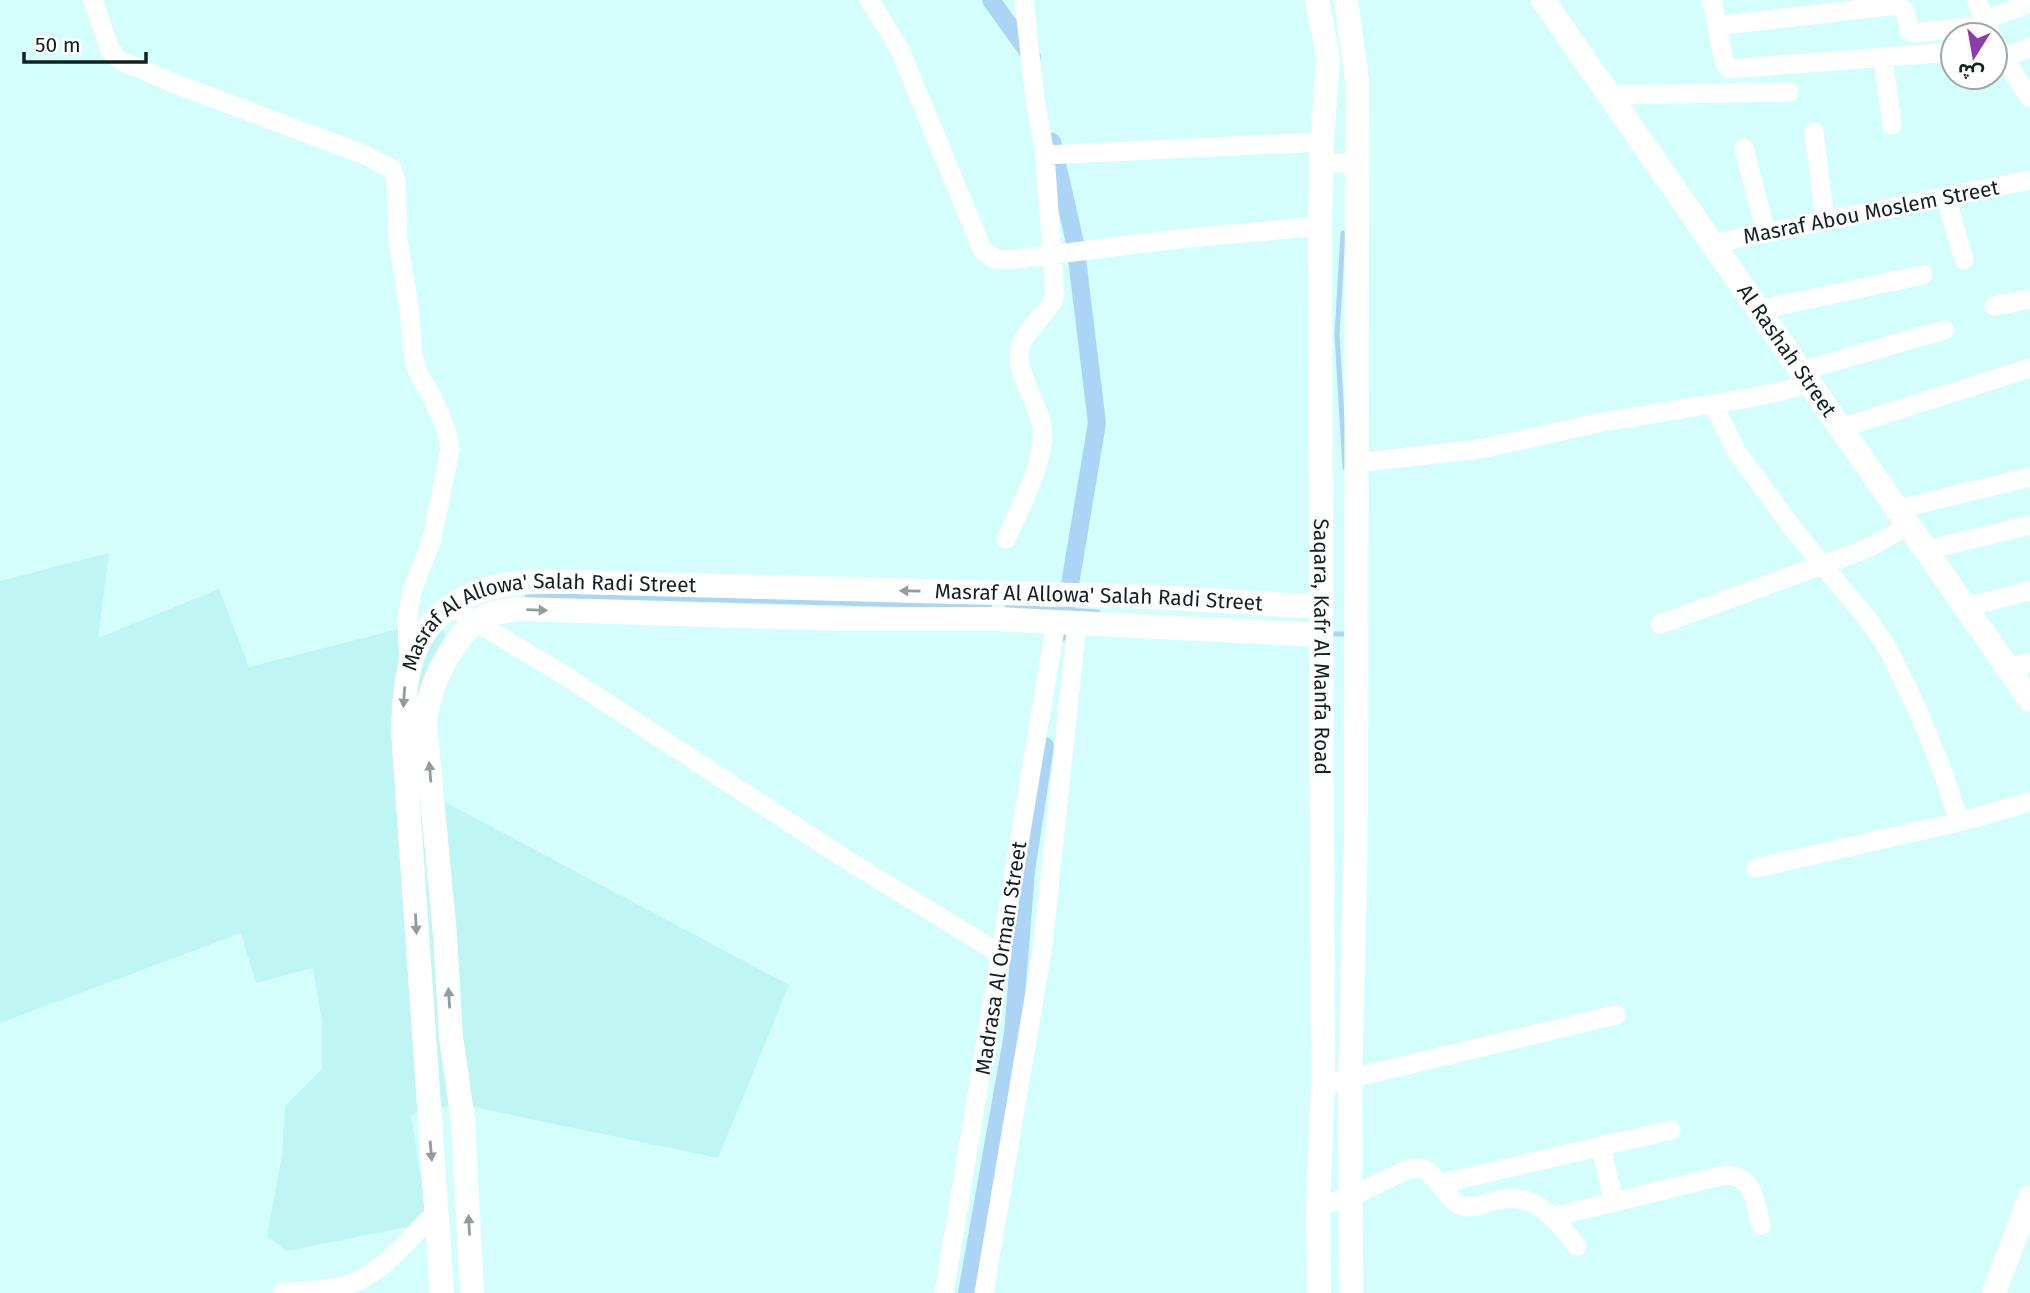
<svg xmlns="http://www.w3.org/2000/svg" width="2030" height="1293" viewBox="0 0 2030 1293" font-family="'Fira Sans','Noto Sans Arabic',sans-serif">
<rect width="100%" height="100%" fill="#d3fefc"/>
<!-- built -->
<path fill="#bff5f2" d="M109,553L98,638L219,589L249,667L438,619L454,656L428,712L445,802L789,985L718,1158L459,1104L411,1115L428,1223L286,1251L267,1236L282,1156L285,1106L322,1069V1021L313,968L256,983L241,933L0,1023V581Z"/>
<g fill="none" stroke-linecap="round" stroke-linejoin="round">
<!-- stream -->
<path stroke="#acd4f4" stroke-width="5" d="M1343,233L1337,335L1345,468
M527,597L579,596L990,607
M1007,607L1098,612
M1331,634H1344"/>
<!-- canal -->
<path stroke="#acd4f4" stroke-width="18" d="M991,0L1032,57
M1052,142L1075,243L1097,423L1062,632
M967,1293L1013,1034L1026,871L1045,746"/>
<!-- minor -->
<path stroke="#fff" stroke-width="19" d="M93,0L110,50L121,61L181,86L365,155L392,169L396,181L398,240L409,308L413,355L418,373L431,395L446,429L450,450L432,539L412,591L407,621L409,662
M869,0L899,48L983,251L995,259L1009,260L1179,239L1320,226
M1712,0L1724,61L1729,69L1953,52
M1976,0L1990,31
M1985,20L2030,3
M1717,26L1896,5L1905,11L1909,30L1915,33L1988,25
M1995,41L2004,59L2030,98
M1883,58L1892,125
M2004,59L2030,47
M1609,95L1789,92
M1814,132L1825,221
M1744,148L1766,233
M1045,155L1322,142
M1321,163H1357
M1946,197L1964,260
M1711,244L2030,180
M1994,306L2030,299
M1758,310L1923,275
M1801,371L1944,330
M1713,404L1737,452L1794,530L1870,622L1888,649L1919,713L1944,775L1959,822
M1841,428L2030,368
M1355,463L1480,449L1603,422L1755,397L1782,391L1809,382
M1899,509L2030,477
M1006,539C1018,512 1048,456 1042,426C1038,407 1020,375 1019,359C1018,329 1049,318 1055,294L1045,155L1035,99L1024,0
M1927,550L2030,525
M451,607L564,675L847,860L1002,955
M1966,607L2030,591
M1660,624L1866,549L1910,525
M2008,668L2030,662
M1756,868L1959,822L2030,802
M1323,1085L1616,1015
M1601,1146L1614,1203
M1439,1184L1671,1130
M1318,1206C1330,1202 1342,1200 1354,1195C1370,1189 1403,1168 1418,1168C1435,1167 1445,1200 1462,1206C1472,1209 1484,1204 1494,1201C1535,1190 1553,1217 1577,1246
M1553,1217L1725,1175C1756,1177 1754,1200 1761,1225
M282,1293C304,1290 327,1291 348,1285C384,1273 410,1237 437,1211
M944,1293L1056,622
M984,1293L1043,945L1077,623"/>
<!-- tertiary -->
<g stroke="#fff" stroke-width="24">
<path id="s1" d="M1317,0L1328,57L1322,142L1320,226L1323,1085L1318,1206L1319,1293"/>
<path d="M1346,0L1357,80L1356,841L1350,1078L1351,1293"/>
<path id="s2" d="M1543,0L2030,700"/>
<path id="s3" d="M442,1293L403,731C404,683 408,635 451,606C463,598 476,591 490,588C504,584 518,583 533,581L1157,597L1321,607"/>
<path d="M472,1293L463,1121L451,1037L445,935L425,724C427,689 453,632 486,616C496,611 508,611 519,609L839,619H998L1320,635"/>
<path d="M1994,1293L2030,1197"/>
</g>
</g>
<!-- one-way arrows -->
<defs><path id="oneway-solid" d="M-6-.8H1V-3.2L6.5 0L1 3.2V.8H-6Z" transform="scale(1.75)"/></defs>
<g fill="#939b9b">
<use href="#oneway-solid" transform="translate(910 591) rotate(-179)"/>
<use href="#oneway-solid" transform="translate(537 610) rotate(2)"/>
<use href="#oneway-solid" transform="translate(404 697) rotate(94)"/>
<use href="#oneway-solid" transform="translate(430 772) rotate(-95)"/>
<use href="#oneway-solid" transform="translate(416 924) rotate(87)"/>
<use href="#oneway-solid" transform="translate(449 998) rotate(-94)"/>
<use href="#oneway-solid" transform="translate(431 1151) rotate(85)"/>
<use href="#oneway-solid" transform="translate(469 1225) rotate(-93)"/>
</g>
<g text-anchor="middle" dominant-baseline="central" stroke-width="5" stroke-linejoin="round" paint-order="stroke">
<!-- street labels -->
<g font-size="21" fill="#102120" stroke="#fff">
<text transform="translate(1871 212) rotate(-11)">Masraf Abou Moslem Street</text>
<text stroke="none"><textPath href="#s2" startOffset="427">Al Rashah Street</textPath></text>
<text stroke="none"><textPath href="#s3" startOffset="1356">Masraf Al Allowa' Salah Radi Street</textPath></text>
<text stroke="none"><textPath href="#s3" startOffset="789">Masraf Al Allowa' Salah Radi Street</textPath></text>
<text stroke="none"><textPath href="#s1" startOffset="648">Saqara, Kafr Al Manfa Road</textPath></text>
<text transform="translate(1001 958) rotate(-81)">Madrasa Al Orman Street</text>
</g>
</g>
<!-- north arrow -->
<g transform="translate(1974 56) rotate(191)"><circle r="33" fill="#ffffff" stroke="#9fa6a6" stroke-width="2"/>
<path d="M0-5L12 26L0 18L-12 26Z" fill="#8e3cab"/>
<text y="-10" font-size="19" font-weight="bold" text-anchor="middle" fill="#102120">ش</text>
</g>
<!-- scale -->
<path d="M24 52v10h122v-10" fill="none" stroke="#102120" stroke-width="3.5"/>
<text x="35" y="52" font-size="21" fill="#102120" stroke="#ffffff" stroke-width="5" paint-order="stroke">50 m</text>
</svg>
